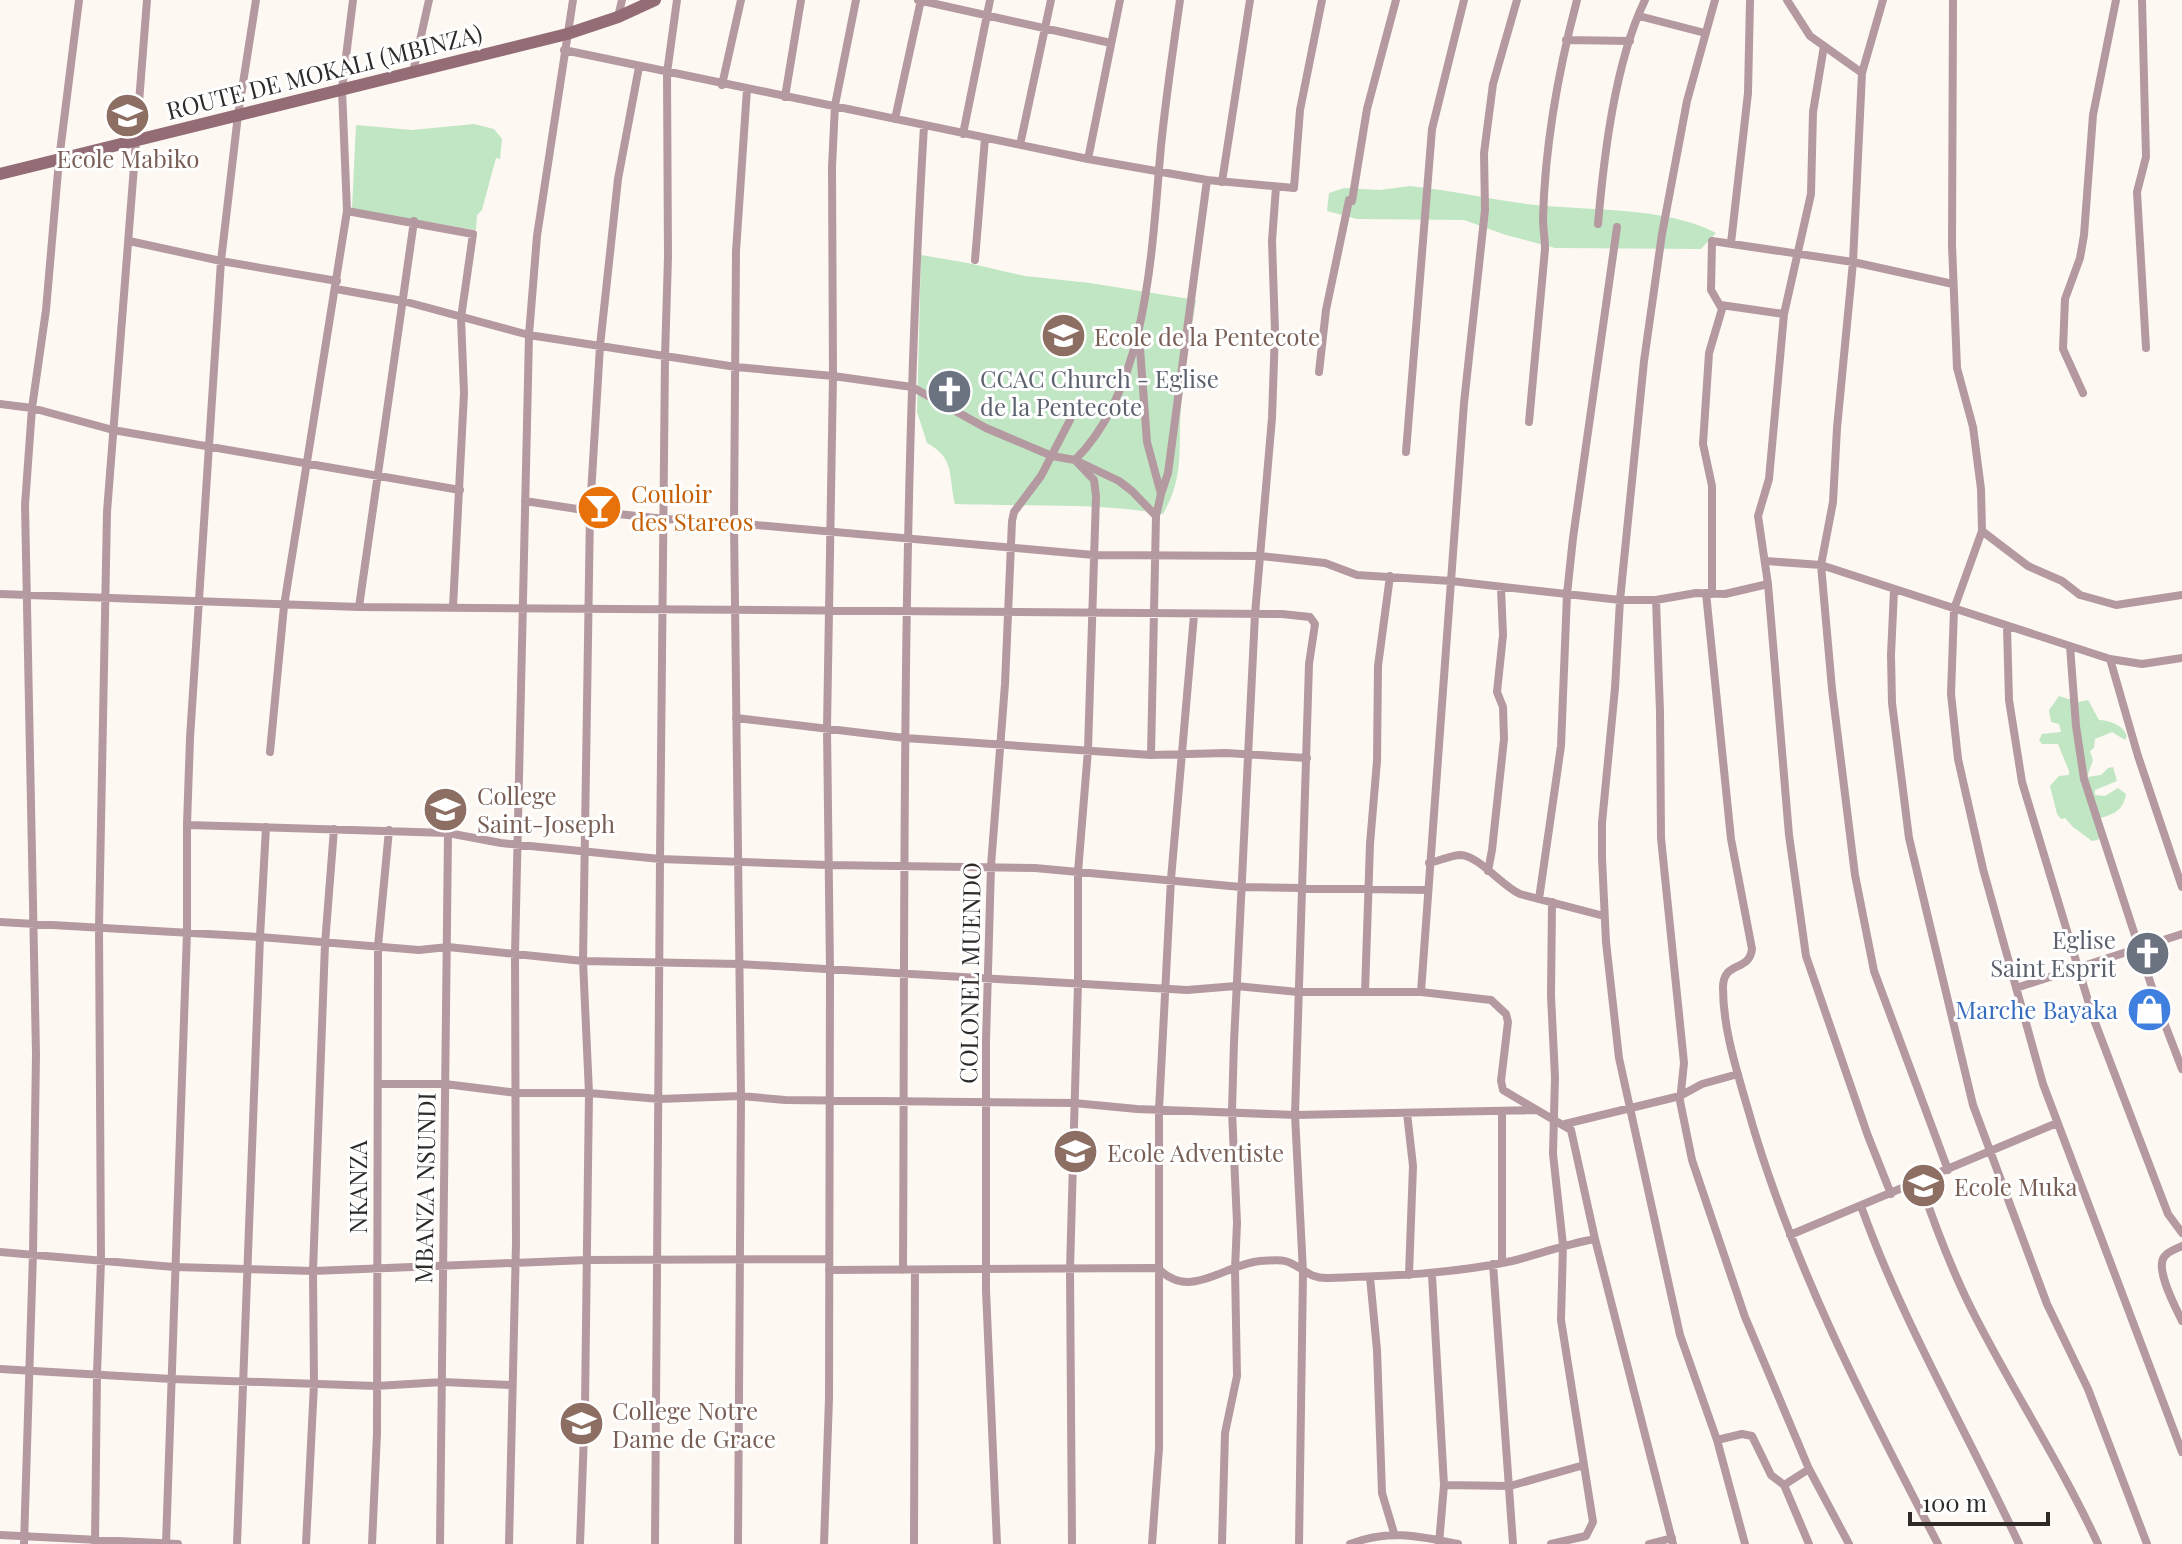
<svg xmlns="http://www.w3.org/2000/svg" width="2182" height="1544" viewBox="0 0 2182 1544" font-family="'Playfair Display',serif">
<rect width="100%" height="100%" fill="#fef8f2"/>
<!-- green -->
<path fill="#c0e6c4" d="M474,124L494,129L502,139L500,159L496,158L482,210L477,215L476,230L352,209L356,125L412,130Z
M1410,186C1449,190 1488,199 1527,204C1584,211 1666,206 1716,233L1701,249L1555,248L1506,235L1464,220L1357,219L1327,211L1329,193L1344,188L1380,190Z
M921,255L968,263L1025,276L1090,283L1196,300C1191,335 1183,370 1181,405C1178,447 1185,476 1163,514C1095,502 1025,507 955,504C948,476 956,459 927,443L917,412Z
M2059,696L2078,702L2088,700L2099,720C2109,720 2123,725 2127,736L2125,740L2112,732L2095,739L2094,748L2090,751L2093,760L2087,777L2101,775L2108,768L2113,767L2117,781L2095,790V795L2105,796L2118,788L2126,794C2123,814 2109,815 2094,820L2101,835L2098,840L2092,841L2073,827L2065,818L2061,819L2057,814L2050,786L2059,776L2069,775V771L2058,744H2042L2039,740L2042,734L2061,732L2059,724L2051,722L2049,710Z"/>
<g fill="none" stroke-linecap="round" stroke-linejoin="round">
<!-- street -->
<path stroke="#b599a0" stroke-width="8" d="M918,0L1111,43
M1517,0L1493,84L1484,153L1485,210L1464,403L1421,992L1491,1000L1506,1014L1508,1022L1501,1081L1503,1090L1571,1130L1595,1239L1673,1544
M1715,0L1687,101L1662,234L1644,361L1620,600L1615,688L1602,823V858L1606,942L1619,1058L1680,1335L1717,1440L1745,1544
M1787,0L1810,36L1862,73
M1883,0L1862,73L1853,262L1837,428L1833,502L1821,565L1832,689L1855,875L1874,971L1948,1170
M1953,0L1952,245L1957,368L1973,427L1981,489L1982,531L1954,609L1951,694L1958,759L1983,869L2043,1084L2182,1452
M2142,0L2146,157L2137,192L2146,348
M1639,16L1705,33
M618,17L622,0
M1566,40L1630,41
M564,50L1088,159L1207,180L1294,188L1300,110L1322,0
M413,72L429,0
M722,85L741,0
M785,97L801,0
M895,119L921,0
M963,134L990,0
M1020,145L1051,0
M1088,159L1120,0
M1222,182L1250,0
M1352,201L1367,109L1396,0
M347,211L473,234L461,318L464,393L453,607
M1598,224C1604,155 1615,62 1645,0
M129,241L221,261L337,281
M1731,243L1748,93L1750,0
M975,260L985,138
M336,289L403,301L529,335L736,367L833,376L912,387L986,428L1052,456L1075,460L1119,481L1132,491L1156,516L1151,755
M1721,305L1784,314
M1139,335L1147,442L1161,494L1156,516
M1319,372L1326,310L1349,200
M2083,393L2063,349L2065,299L2080,258L2084,235L2093,115L2116,0
M0,404L32,408L113,430L460,490
M1529,422L1545,249C1545,239 1543,228 1543,218C1545,144 1558,72 1577,0
M1406,452L1432,129L1464,0
M1161,494L1168,473L1207,180
M525,501L590,511L665,519L734,523L1094,555L1260,556L1325,563L1357,575L1451,581L1620,600H1656L1696,593L1725,594L1768,584L1758,516L1769,479L1784,314L1811,194L1813,112L1824,46
M1982,531L2028,566L2062,581L2080,595L2116,605L2182,595
M1766,561L1821,565L2110,659L2142,664L2182,658
M1768,584L1789,835L1806,956L1868,1136L1891,1194
M1894,590L1891,655L1892,703L1909,838L1973,1105L2047,1304L2088,1389L2147,1544
M1706,593L1731,839L1752,949C1749,973 1723,960 1723,988C1723,1028 1736,1068 1747,1106C1790,1260 1864,1403 1938,1544
M0,594L359,607L1282,614L1310,617L1315,624L1309,664L1295,1115L1303,1272L1299,1544
M1712,594V486L1703,444L1709,353L1722,309L1711,290L1712,241L1853,262L1953,284
M1656,600L1660,712L1661,838L1684,1063L1680,1101L1692,1160L1745,1317L1809,1469L1849,1544
M359,607L414,221
M2007,627L2009,700L2022,782L2093,1017L2168,1214L2182,1233
M2070,646L2076,726L2084,779L2159,1009L2182,1069
M2110,659L2138,756L2182,887
M736,718L905,738L1151,755L1226,753L1307,758
M270,752L284,606L347,211L342,89L353,0
M187,825L448,833L501,843L660,859L827,865L1035,868L1241,887L1428,890
M1429,863C1439,861 1451,855 1461,855C1479,856 1502,886 1520,894L1604,916
M1488,871L1492,850L1504,739L1503,707L1497,692L1503,635L1501,588
M1539,899L1561,746L1567,594L1573,538L1617,227
M0,922L260,937L419,950L448,947L583,961L739,964L1187,990L1236,986L1298,992H1421
M2016,988L2182,934
M1365,992L1370,844L1377,761L1378,666L1390,576
M378,1084H445L517,1093H589L659,1099L741,1096L785,1100L1074,1103L1137,1109L1295,1115L1536,1110
M1502,1111V1262
M1407,1113L1413,1166L1409,1275
M1565,1124L1680,1096L1702,1084L1738,1074
M1920,1182C1936,1229 1953,1274 1976,1318C2015,1394 2062,1466 2098,1544
M1861,1206C1903,1324 1967,1431 2019,1544
M1790,1235L2057,1123
M2182,1246C2176,1249 2168,1251 2164,1257C2155,1270 2176,1308 2182,1321
M0,1252L174,1267L313,1271L586,1260L829,1259
M1493,1264L1513,1544
M829,1270L1153,1268L1159,1269C1190,1301 1225,1264 1260,1261C1268,1261 1278,1259 1285,1261C1303,1266 1307,1279 1329,1278C1391,1276 1452,1274 1512,1261C1540,1254 1566,1244 1595,1239
M903,1270C905,889 901,507 924,126
M1432,1275L1444,1485L1439,1544
M1370,1277L1377,1350L1382,1493L1394,1533
M0,1369L172,1379L376,1386L443,1382L511,1385
M1717,1440L1742,1434L1752,1436L1771,1475L1784,1485L1809,1544
M1444,1485L1510,1486L1584,1465
M1784,1485L1809,1469
M0,1535L178,1544
M24,1544L33,1253L36,1054L25,505L32,408L46,310L59,160L79,0
M95,1544L97,1374L101,1260L99,927L107,512L147,0
M166,1544L187,932V825L190,738L221,261L238,115L256,0
M237,1544L260,937L266,827
M306,1544L314,1384L313,1271L325,944L334,829
M372,1544L377,1433L378,946L389,830
M440,1544L448,833
M509,1544L516,1243L515,954L529,335L537,236L573,0
M580,1544L585,1406L588,1167L589,1093L583,961L590,511L600,346L618,179L639,67
M655,1544L660,859L665,357L668,257L667,73L677,0
M738,1544L741,1096L734,523L736,251L747,89
M824,1544L829,1398L830,971L827,728L833,376L832,167L835,105L856,0
M914,1544L915,1270
M997,1544L986,1290V1041L991,866L1005,684L1012,521L1014,512L1041,476L1070,420
M1072,1544L1070,1270L1078,983V872L1088,750L1096,496L1094,480L1075,460C1149,387 1152,244 1161,146C1166,97 1173,49 1180,0
M1152,1544L1159,1448V1110L1171,879L1194,615
M1222,1544L1225,1433L1237,1376L1235,1269L1237,1223L1232,1111L1234,1042L1255,614L1272,418L1275,331L1272,241L1276,187
M1350,1544C1388,1529 1419,1536 1458,1544
M1551,1544L1586,1536L1593,1522L1561,1320L1563,1245L1553,1154L1555,1077L1551,996L1552,902
M1649,1544L1672,1538"/>
<!-- secondary -->
<path stroke="#936c76" stroke-width="12" d="M0,174L567,34L618,17L655,0"/>
</g>
<!-- icons -->
<defs>
<symbol id="school-disc" viewBox="-11 -11 22 22"><circle r="9.5" fill="#8d6e63" stroke="#fff"/><path d="M0-5L7-2L0 1L-7-2ZM-4 1L0 2.5L4 1V4Q0 6-4 4Z" fill="#fff"/></symbol>
<symbol id="church-disc" viewBox="-11 -11 22 22"><circle r="9.5" fill="#6b7280" stroke="#fff"/><path d="M-1.2-6h2.4v3.5h3.3v2.4h-3.3V6h-2.4V-.1h-3.3v-2.4h3.3Z" fill="#fff"/></symbol>
<symbol id="bar-disc" viewBox="-11 -11 22 22"><circle r="9.5" fill="#e8710a" stroke="#fff"/><path d="M-6-5H6L.8 .8V4.5H3.5V6h-7V4.5H-.8V.8Z" fill="#fff"/></symbol>
<symbol id="shop-disc" viewBox="-11 -11 22 22"><circle r="9.5" fill="#3f7fe0" stroke="#fff"/><path d="M-5-2.5h2.3a2.7 3.5 0 0 1 5.4 0H5L5.5 6h-11ZM-1.5-2.5h3a1.5 2.3 0 0 0-3 0Z" fill="#fff"/></symbol>
</defs>
<g fill-rule="evenodd">
<use href="#school-disc" x="102" y="90" width="51" height="51"/>
<use href="#school-disc" x="1038" y="310" width="51" height="51"/>
<use href="#church-disc" x="924" y="366" width="51" height="51"/>
<use href="#bar-disc" x="574" y="482" width="51" height="51"/>
<use href="#school-disc" x="420" y="784" width="51" height="51"/>
<use href="#church-disc" x="2122" y="928" width="51" height="51"/>
<use href="#shop-disc" x="2124" y="984" width="51" height="51"/>
<use href="#school-disc" x="1050" y="1126" width="51" height="51"/>
<use href="#school-disc" x="1898" y="1160" width="51" height="51"/>
<use href="#school-disc" x="556" y="1398" width="51" height="51"/>
</g>
<g text-anchor="middle" dominant-baseline="central" stroke-width="6" stroke-linejoin="round" paint-order="stroke">
<!-- street labels -->
<g font-size="24" fill="#2d2a28" stroke="#fff">
<text transform="translate(324 71) rotate(-14)">ROUTE DE MOKALI (MBINZA)</text>
<text transform="translate(969 973) rotate(-89)">COLONEL MUENDO</text>
<text transform="translate(357 1187) rotate(-90)">NKANZA</text>
<text transform="translate(424 1188) rotate(-89)">MBANZA NSUNDI</text>
</g>
<!-- education labels -->
<g font-size="24" fill="#785e54" stroke="#fff" text-anchor="start">
<text x="128" y="158" text-anchor="middle">Ecole Mabiko</text>
<text x="1094" y="336">Ecole de la Pentecote</text>
<text x="477" y="795">College<tspan x="477" dy="28">Saint-Joseph</tspan></text>
<text x="1107" y="1152">Ecole Adventiste</text>
<text x="1954" y="1186">Ecole Muka</text>
<text x="612" y="1410">College Notre<tspan x="612" dy="28">Dame de Grace</tspan></text>
</g>
<!-- worship labels -->
<g font-size="24" fill="#5b616d" stroke="#fff" text-anchor="start">
<text x="980" y="378">CCAC Church - Eglise<tspan x="980" dy="28">de la Pentecote</tspan></text>
<text x="2116" y="939" text-anchor="end">Eglise<tspan x="2116" dy="28">Saint Esprit</tspan></text>
</g>
<!-- food labels -->
<g font-size="24" fill="#c56008" stroke="#fff" text-anchor="start">
<text x="631" y="493">Couloir<tspan x="631" dy="28">des Stareos</tspan></text>
</g>
<!-- shop labels -->
<g font-size="24" fill="#366cbe" stroke="#fff" text-anchor="end">
<text x="2118" y="1009">Marche Bayaka</text>
</g>
</g>
<!-- scale -->
<path d="M1910 1512v12h138v-12" fill="none" stroke="#2d2a28" stroke-width="4"/>
<text x="1922" y="1512" font-size="24" fill="#2d2a28" stroke="#ffffff" stroke-width="6" paint-order="stroke">100 m</text>
</svg>
